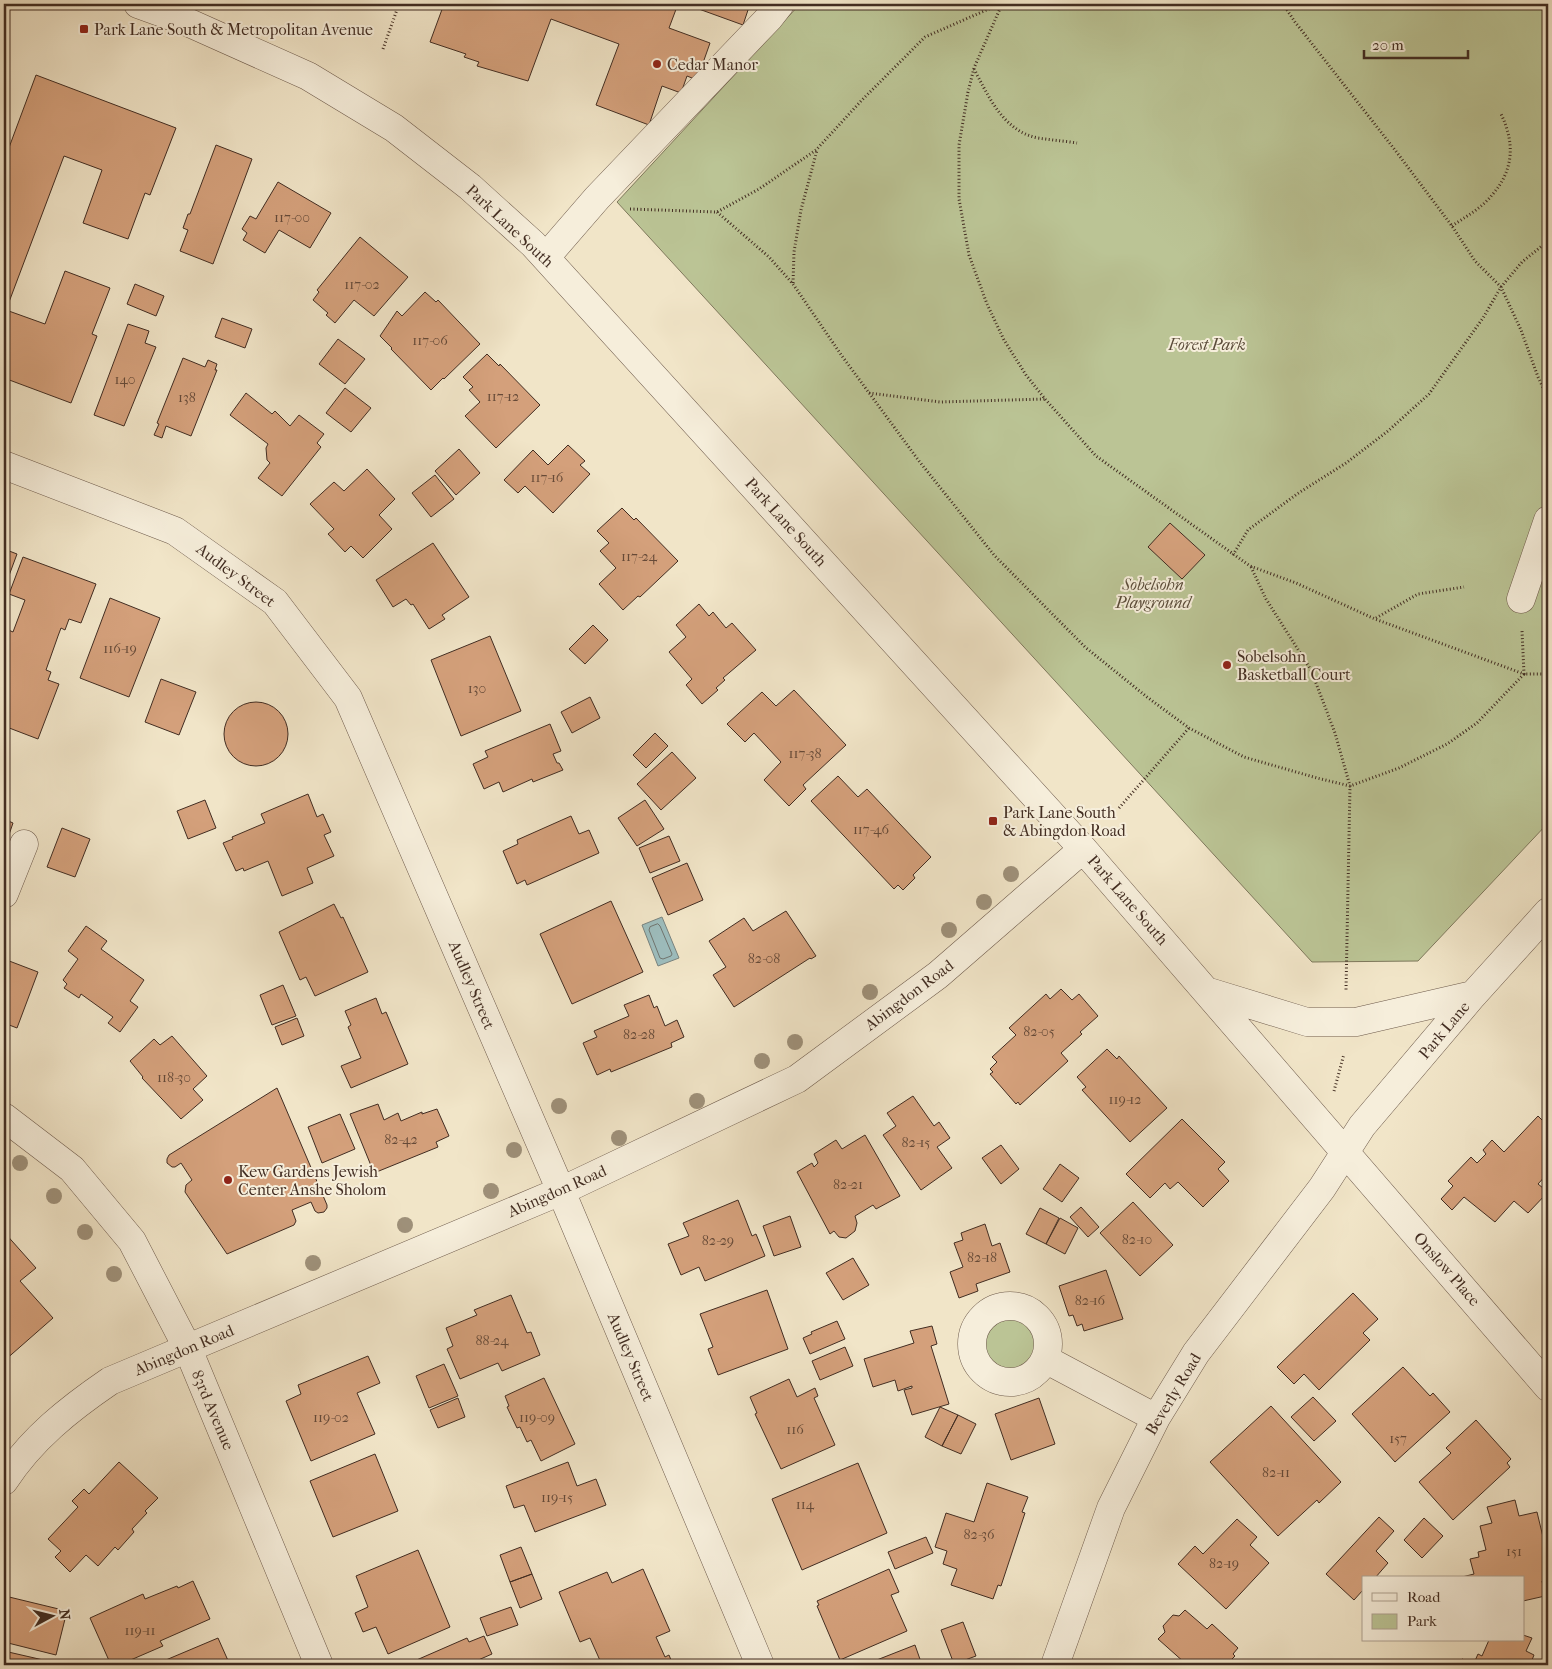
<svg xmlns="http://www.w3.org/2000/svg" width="1552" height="1669" viewBox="0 0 1552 1669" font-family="'IM FELL French Canon',serif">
<rect width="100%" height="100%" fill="#f1e5c8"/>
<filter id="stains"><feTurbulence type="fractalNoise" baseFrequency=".004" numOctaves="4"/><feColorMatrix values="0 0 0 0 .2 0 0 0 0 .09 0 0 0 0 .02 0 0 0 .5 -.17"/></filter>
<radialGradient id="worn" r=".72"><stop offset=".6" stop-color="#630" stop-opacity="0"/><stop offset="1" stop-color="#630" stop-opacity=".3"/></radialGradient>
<!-- green -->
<path fill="#bbc495" stroke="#7e785c" d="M800,4H1548V823L1418,961L1312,962L617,202Z
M981 1344a28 28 0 1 1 56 0a28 28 0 1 1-56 0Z"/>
<!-- water -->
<path fill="#9dbdbd" stroke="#79837f" d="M662,917L679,958L658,966L642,925Z"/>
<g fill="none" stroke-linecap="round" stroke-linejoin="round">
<!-- shore -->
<path stroke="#707570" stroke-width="1" d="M658,924L660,926L672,954L671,956L663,959L660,958L649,930L650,927Z"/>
</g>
<!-- building -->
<path fill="#d4a07b" stroke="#422d22" d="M444,4H678L669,28L710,43L697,80L687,76L681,93L662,86L649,125L596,105L619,44L551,19L528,81L477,66L479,62L464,57L466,54L430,42Z
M685,4H750L743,25Z
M36,75L176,128L150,195L145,193L128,239L83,223L102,170L64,156L6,310L45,324L65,271L110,288L92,334L97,336L71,403L4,378V161Z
M216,145L252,159L213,264L180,251L188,230L183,228L188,214H190Z
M278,182L331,213L310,248L279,230L265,253L243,240L247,233L242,229L250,216L256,219Z
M360,237L408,277L374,316L354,300L335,323L326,315L328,313L313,300L319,292L317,290Z
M135,284L164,296L156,316L127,304Z
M425,292L436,302L438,300L480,344L444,379L443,378L431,390L391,349L392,348L380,336L397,311L402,316Z
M222,318L252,329L245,348L215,337Z
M128,324L149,331L145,343L156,347L124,426L94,415Z
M338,339L365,359L345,384L319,364Z
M487,354L499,366L500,364L540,405L496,448L465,416L480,402L469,390L473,387L463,377Z
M183,358L205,367L208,360L217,364L215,370H217L191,436L166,426L162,438L154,435L159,424L157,423Z
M345,388L371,408L351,432L326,413Z
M246,393L272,414L275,411L290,426L299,415L324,434L317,443L321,447L282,496L258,478L270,463L267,460L266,448L268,444L230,415Z
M568,445L585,461L580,465L590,474L553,513L525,486L518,493L504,480L533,450L548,465Z
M459,449L480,473L456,495L435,471Z
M367,469L395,499L379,515L392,529L363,558L351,546L345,552L328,534L334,529L310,504L334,482L344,491Z
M435,475L454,499L431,517L412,493Z
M622,508L634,520L636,518L678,561L640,597L638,596L623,610L599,584L616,568L600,551L609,543L597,531Z
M1170,523L1205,555L1182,579L1148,547Z
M433,543L469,597L442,615L445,619L429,629L413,604L411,605L406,599L393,607L376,580Z
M4,549L17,554L7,581L4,580Z
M23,557L96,584L81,623L69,619L65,630L61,628L58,636L46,670L51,672L48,680L59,684L38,739L4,726V628L13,632L25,600L9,594Z
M110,598L160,618L129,697L80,678Z
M699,604L709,616L713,612L726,628L732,623L756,650L723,678L725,680L716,688L718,690L702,704L686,685L692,679L669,652L686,637L676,625Z
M593,625L608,640L585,664L569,649Z
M490,636L521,711L461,736L431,660Z
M161,679L196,692L179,735L145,722Z
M794,690L846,745L803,785L806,789L789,806L764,780L781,762L754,733L745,742L727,724L762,692L776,706Z
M590,697L600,718L572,733L561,712Z
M224 734a32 32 0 1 1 64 0a32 32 0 1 1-64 0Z
M550,724L561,751L553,754L557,763H559L563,770L533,782L532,779L503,792L499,782L484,789L473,764L488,757L485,751Z
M655,733L668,746L646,768L633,755Z
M672,752L696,778L661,810L637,784Z
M838,776L858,797L867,789L931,857L913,875L915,878L903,890L898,885L894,889L811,801Z
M308,794L317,817L323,814L331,832L324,835L334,856L307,868L313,883L282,896L268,861L244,871L243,868L236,871L223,843L233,839L232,837L265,823L261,814Z
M205,800L216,828L188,839L177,811Z
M645,800L664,829L637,846L618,818Z
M571,816L579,834L589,830L599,853L527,885L525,880L517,884L503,851L518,844L517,840Z
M4,819L13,823L4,849Z
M62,828L90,839L75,877L47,867Z
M669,836L680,861L650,873L639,848Z
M687,863L703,900L668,915L652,878Z
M611,901L643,972L572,1004L540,934Z
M334,904L341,918L343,917L368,972L315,996L306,977L300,980L279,932Z
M786,911L816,956L811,959L810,958L734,1007L713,975L726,967L709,941L744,918L753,931Z
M86,926L107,941L101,949L144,980L130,1001L138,1007L120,1032L108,1023L113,1017L81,994L79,998L64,988L67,984L63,980L78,959L68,951Z
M4,959L38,972L17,1028L4,1023L5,1013L4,1012Z
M283,985L296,1016L272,1025L260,995Z
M1061,989L1072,1000L1079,994L1098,1016L1080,1032L1082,1034L1061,1053L1068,1061L1020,1105L1018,1102L1016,1104L990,1074L993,1072L990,1069L997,1062L992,1057L1016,1035L1009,1028L1046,994L1050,999Z
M649,995L654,1008L657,1006L665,1026L677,1020L684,1037L671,1043L672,1047L611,1072L610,1069L597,1075L583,1043L597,1037L594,1031L629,1016L624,1005Z
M376,998L382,1014L386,1012L408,1064L351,1088L341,1066L361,1058L348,1027L351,1025L345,1011Z
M297,1018L304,1036L282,1045L275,1027Z
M172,1036L207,1076L193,1089L203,1100L181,1119L142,1078L143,1077L130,1061L154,1039L160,1045Z
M1107,1049L1117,1059L1119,1056L1167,1108L1130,1142L1082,1090L1086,1087L1077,1077Z
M277,1088L327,1205V1208L324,1212L318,1213L315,1211L311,1202L292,1210L296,1221L294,1225L227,1254L185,1192L186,1185L192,1180L181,1163L175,1167H172L167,1163V1159L169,1155Z
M913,1096L934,1126L939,1122L950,1138L937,1147L952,1168L921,1190L883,1135L896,1126L887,1113Z
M378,1104L384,1120L398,1113L401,1121L422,1112V1114L437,1109L449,1136L436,1142L438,1147L374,1173L350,1114Z
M340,1114L355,1149L322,1163L308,1127Z
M1538,1116L1545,1123L1548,1118V1173L1538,1184L1548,1192L1528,1213L1514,1201L1495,1222L1464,1197L1452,1210L1441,1199L1453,1186L1448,1181L1471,1157L1477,1163L1486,1154L1483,1150L1492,1140L1504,1152Z
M1182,1119L1225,1162L1218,1169L1229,1181L1203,1207L1178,1182L1170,1189L1165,1183L1150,1198L1126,1174Z
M865,1135L900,1196L876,1209L873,1205L855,1216L857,1223L855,1231L846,1238L839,1237L834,1231L830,1234L797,1172L812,1163L814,1167L818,1163L814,1154L836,1140L842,1149Z
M1001,1145L1019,1169L1001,1184L982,1158Z
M1060,1164L1079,1178L1062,1202L1043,1189Z
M738,1200L752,1236L756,1234L765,1256L705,1281L699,1267L681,1275L668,1244L689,1236L683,1223Z
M1133,1202L1173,1245L1140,1276L1100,1233Z
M1081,1207L1099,1227L1088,1237L1070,1217Z
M1040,1208L1059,1218L1046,1244L1026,1234Z
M790,1216L801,1247L774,1256L763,1226Z
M1060,1218L1078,1228L1065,1254L1046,1244Z
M985,1224L992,1246L1000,1243L1010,1272L976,1284L978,1291L959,1298L950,1272L963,1267L954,1243L963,1240L961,1233Z
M4,1232L36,1268L20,1281L53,1318L4,1361Z
M853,1258L869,1285L843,1300L826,1273Z
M1106,1270L1123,1319L1084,1331L1082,1324L1077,1326L1073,1315L1069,1316L1059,1286Z
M767,1290L788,1349L718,1375L708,1349L713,1347L700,1314Z
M1353,1293L1378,1319L1363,1333L1370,1340L1319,1390L1304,1374L1294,1384L1277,1367Z
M511,1295L527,1333L531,1332L540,1355L502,1371L498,1363L460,1379L447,1349L453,1346L446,1328L477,1315L474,1310Z
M837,1321L845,1339L810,1354L803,1338L812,1334L811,1332Z
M932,1326L937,1344L931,1346L949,1404L912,1415L904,1390L912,1388V1386L898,1391L895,1380L873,1387L864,1359L914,1343L910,1331Z
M845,1347L853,1366L820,1380L812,1361Z
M368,1356L380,1383L357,1393L375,1434L311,1461L286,1401L301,1394L298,1385Z
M444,1364L458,1396L429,1408L416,1376Z
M1403,1367L1430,1396L1433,1393L1450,1412L1395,1462L1352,1414Z
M544,1378L575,1444L541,1461L531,1440L527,1442L520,1427L517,1428L507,1407L509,1406L505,1396Z
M789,1379L797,1397L815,1388L818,1396L814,1398L835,1445L781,1469L755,1414L757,1413L750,1397Z
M1313,1397L1336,1421L1314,1441L1291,1417Z
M458,1398L465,1417L438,1428L430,1410Z
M1039,1398L1055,1444L1011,1460L995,1414Z
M1271,1406L1341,1482L1319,1503L1317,1500L1278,1536L1210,1462Z
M940,1407L958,1415L942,1446L925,1437Z
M958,1415L976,1424L961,1454L942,1446Z
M1476,1420L1511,1459L1507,1463L1510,1467L1453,1520L1419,1482L1451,1453L1446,1448Z
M375,1454L398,1511L333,1537L310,1481Z
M119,1462L158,1498L145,1511L147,1513L132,1529L134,1532L118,1550L115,1547L98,1566L86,1555L70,1572L55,1557L61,1551L48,1539L78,1507L72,1501L84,1489L89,1494Z
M568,1462L577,1486L596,1479L606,1505L535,1532L524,1505L514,1508L506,1486Z
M858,1463L887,1533L802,1570L772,1499Z
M987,1483L1028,1497L1022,1512L1025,1513L1001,1586L998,1585L993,1599L951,1585L957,1569L943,1564L947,1551L935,1547L946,1513L974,1522Z
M1515,1500L1519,1516L1537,1512L1548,1558V1580L1542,1581L1545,1596L1523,1601V1578L1462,1577L1474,1574L1470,1559L1479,1557L1478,1552L1486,1550L1480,1526L1492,1523L1487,1507Z
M1379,1517L1394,1531L1376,1551L1388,1563L1375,1578H1363V1590L1354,1600L1326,1574Z
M1424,1518L1443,1536L1422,1558L1404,1540Z
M1237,1519L1257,1537L1250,1545L1269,1563L1226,1609L1178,1564L1195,1546L1203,1554Z
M926,1537L933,1553L895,1569L888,1552Z
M521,1547L532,1574L510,1582L500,1555Z
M418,1550L450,1627L388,1654L376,1627L363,1632L355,1613L368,1607L356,1576Z
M643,1569L670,1631L656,1637L665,1657L669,1655L673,1665H602L590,1638L580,1642L559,1592L607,1572L612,1583Z
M889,1569L899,1592L891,1595L907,1631L840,1660L817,1606L819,1605L817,1601Z
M532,1574L542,1599L520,1608L510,1582Z
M193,1581L210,1619L160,1641L163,1646L119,1665H111L90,1618L143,1594L145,1599L177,1586L178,1588Z
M5,1596L67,1611L56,1655L4,1642Z
M511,1607L518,1625L487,1636L480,1618Z
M1185,1610L1207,1629L1212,1624L1238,1648L1233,1654L1235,1656L1226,1665H1183L1185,1663L1158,1639L1165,1632L1163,1626L1173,1615L1179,1616Z
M963,1622L976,1656L954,1664L941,1630Z
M1523,1635L1532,1638L1526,1651L1534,1655L1530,1665H1460L1462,1659L1474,1663L1478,1654L1482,1656L1489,1640H1523Z
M484,1636L492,1654L476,1661L477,1665H414L412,1662L467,1638L469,1642Z
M218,1638L230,1665H154Z
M915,1645L922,1665H864Z
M4,1651L65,1665H4Z"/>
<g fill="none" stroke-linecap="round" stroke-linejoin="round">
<defs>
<path id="minor" d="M138,4L185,21L308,76L394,128L470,187L533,244L1083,849L1548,1387
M546,257L597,198L769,18L780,4
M4,465L175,531L275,602L348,698L561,1191L760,1665
M1521,599L1548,520
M4,894L24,844
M1206,991L1307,1022H1356L1473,995
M4,1117L72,1169L132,1241L188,1349L319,1665
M972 1344a38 38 0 1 1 76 0a38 38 0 1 1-76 0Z
M1045,1359L1156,1418
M4,1481C31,1439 69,1409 110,1381L561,1191L797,1079L938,975L1083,849
M1055,1665L1111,1508L1156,1418L1196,1353L1322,1188L1362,1126L1473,995L1548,912"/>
</defs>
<!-- minor casing -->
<use href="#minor" stroke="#6e5b4c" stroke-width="29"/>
<!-- path -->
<path stroke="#422d22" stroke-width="3" stroke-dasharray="1 2.5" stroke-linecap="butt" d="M1002,4L974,68L968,92L959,145V199L969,255L987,304L1004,340L1026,375L1045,399L1096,456L1250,566L1296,583L1375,619L1524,674L1522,631
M1283,4L1295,22L1395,150L1452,226L1475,261L1501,287L1521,330L1538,377L1548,398
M383,49L399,4
M974,69C989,97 1003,131 1038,138C1051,140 1064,141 1077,143
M630,209L717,212L759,189L816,150L862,100L925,37L1000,4
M717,212L769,257L793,284L842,356L919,461L994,555L1085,647L1147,697L1189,728L1244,757L1317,778L1350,786L1399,768L1447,744L1477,723L1524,674H1548
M1452,226C1465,217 1482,208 1492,195C1514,170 1515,143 1501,114
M793,283L794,252L801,210L817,150
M869,393L940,402L1045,399
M1233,555L1248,530L1297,494L1346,463L1388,431L1429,394L1483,318L1501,287L1522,262L1548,241
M1251,567L1266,599L1311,670L1335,733L1350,786L1346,990
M1376,618L1418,594L1464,587
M1119,808L1189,728
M1334,1091L1344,1054"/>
<!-- minor -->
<use href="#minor" stroke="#f6eedb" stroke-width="28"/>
</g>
<!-- trees -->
<g fill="#9e9079">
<circle cx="1011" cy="874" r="8"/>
<circle cx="984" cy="902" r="8"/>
<circle cx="949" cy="930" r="8"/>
<circle cx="870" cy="992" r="8"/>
<circle cx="795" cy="1042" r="8"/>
<circle cx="762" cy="1061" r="8"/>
<circle cx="697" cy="1101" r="8"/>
<circle cx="559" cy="1106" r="8"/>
<circle cx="619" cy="1138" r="8"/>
<circle cx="514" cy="1150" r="8"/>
<circle cx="20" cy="1163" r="8"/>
<circle cx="491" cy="1191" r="8"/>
<circle cx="54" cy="1196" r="8"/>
<circle cx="405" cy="1225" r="8"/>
<circle cx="85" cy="1232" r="8"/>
<circle cx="313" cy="1263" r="8"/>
<circle cx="114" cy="1274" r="8"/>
</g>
<!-- markers -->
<g fill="#8f2418" stroke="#f6eedb" stroke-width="2">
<rect x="79" y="24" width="10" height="10" rx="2.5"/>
<circle cx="657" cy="64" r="5"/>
<circle cx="1227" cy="665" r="5"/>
<rect x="988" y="816" width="10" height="10" rx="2.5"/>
<circle cx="228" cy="1180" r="5"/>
</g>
<g text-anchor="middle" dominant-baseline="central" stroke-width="4" stroke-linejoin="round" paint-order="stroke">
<!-- number labels -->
<g font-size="14" fill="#664a38">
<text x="292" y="217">117-00</text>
<text x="362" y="284">117-02</text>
<text x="430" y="340">117-06</text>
<text x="125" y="379">140</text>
<text x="503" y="396">117-12</text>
<text x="187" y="397">138</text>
<text x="547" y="477">117-16</text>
<text x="639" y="556">117-24</text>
<text x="120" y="648">116-19</text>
<text x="477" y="688">130</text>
<text x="805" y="753">117-38</text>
<text x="871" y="829">117-46</text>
<text x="764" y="958">82-08</text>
<text x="1039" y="1031">82-05</text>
<text x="639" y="1034">82-28</text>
<text x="174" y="1077">118-30</text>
<text x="1125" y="1099">119-12</text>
<text x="401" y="1139">82-42</text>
<text x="916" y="1142">82-15</text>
<text x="848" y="1184">82-21</text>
<text x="1137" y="1239">82-10</text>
<text x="718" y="1240">82-29</text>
<text x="982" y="1257">82-18</text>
<text x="1090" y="1300">82-16</text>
<text x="492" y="1340">88-24</text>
<text x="331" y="1417">119-02</text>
<text x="537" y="1417">119-09</text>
<text x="795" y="1429">116</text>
<text x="1398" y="1438">157</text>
<text x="1276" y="1472">82-11</text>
<text x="557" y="1497">119-15</text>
<text x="805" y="1504">114</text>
<text x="979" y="1534">82-36</text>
<text x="1514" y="1551">151</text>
<text x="1224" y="1563">82-19</text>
<text x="140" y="1630">119-11</text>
</g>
<!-- poi labels -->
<g font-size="16" fill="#422d22" stroke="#f6eedb" text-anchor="start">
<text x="94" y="29">Park Lane South &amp; Metropolitan Avenue</text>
<text x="667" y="64">Cedar Manor</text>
<text x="1237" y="656">Sobelsohn<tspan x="1237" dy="18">Basketball Court</tspan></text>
<text x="1003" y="812">Park Lane South<tspan x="1003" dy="18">&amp; Abingdon Road</tspan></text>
<text x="238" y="1171">Kew Gardens Jewish<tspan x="238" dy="18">Center Anshe Sholom</tspan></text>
</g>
<!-- street labels -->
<g font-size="16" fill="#422d22" stroke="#f6eedb">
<text transform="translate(510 226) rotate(43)">Park Lane South</text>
<text transform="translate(786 522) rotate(48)">Park Lane South</text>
<text transform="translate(236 575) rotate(37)">Audley Street</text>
<text transform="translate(1128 900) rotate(49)">Park Lane South</text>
<text transform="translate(472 985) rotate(67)">Audley Street</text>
<text transform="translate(909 995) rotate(-37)">Abingdon Road</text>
<text transform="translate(1444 1030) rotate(-50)">Park Lane</text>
<text transform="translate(557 1191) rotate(-24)">Abingdon Road</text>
<text transform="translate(1447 1269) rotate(49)">Onslow Place</text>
<text transform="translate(184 1350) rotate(-23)">Abingdon Road</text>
<text transform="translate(631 1357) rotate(67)">Audley Street</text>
<text transform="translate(1173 1394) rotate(-59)">Beverly Road</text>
<text transform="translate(213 1410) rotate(67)">83rd Avenue</text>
</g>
<!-- park labels -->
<g font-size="16" font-style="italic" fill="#5a4b39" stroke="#f6eedb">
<text x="1207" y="344">Forest Park</text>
<text x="1153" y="584">Sobelsohn<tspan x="1153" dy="18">Playground</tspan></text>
</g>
</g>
<!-- margin -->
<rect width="1552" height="1669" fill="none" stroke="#f1e5c8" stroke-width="20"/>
<rect x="5" y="5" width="1542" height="1659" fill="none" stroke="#422d22" stroke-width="2.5"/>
<rect x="10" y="10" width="1532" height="1649" fill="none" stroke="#422d22"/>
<!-- legend -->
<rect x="1362" y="1576" width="162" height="65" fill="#f6eedb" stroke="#aea191"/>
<rect x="1372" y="1593" width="25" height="8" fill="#f6eedb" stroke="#aea191"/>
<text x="1407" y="1602" font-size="15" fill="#422d22">Road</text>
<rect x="1372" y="1614" width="25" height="15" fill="#bbc495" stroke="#aea191"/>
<text x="1407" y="1626" font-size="15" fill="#422d22">Park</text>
<!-- north arrow -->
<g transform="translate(52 1616) rotate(83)" stroke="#f6eedb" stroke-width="4" paint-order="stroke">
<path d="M0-4L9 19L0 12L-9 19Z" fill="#422d22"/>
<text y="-8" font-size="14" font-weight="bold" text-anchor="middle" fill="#422d22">N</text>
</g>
<!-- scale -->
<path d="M1364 50v8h104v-8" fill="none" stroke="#422d22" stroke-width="2.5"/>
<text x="1372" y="50" font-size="15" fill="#422d22" stroke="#f6eedb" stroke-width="4" paint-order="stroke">20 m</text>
<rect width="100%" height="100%" filter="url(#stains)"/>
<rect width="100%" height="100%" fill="url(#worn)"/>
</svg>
